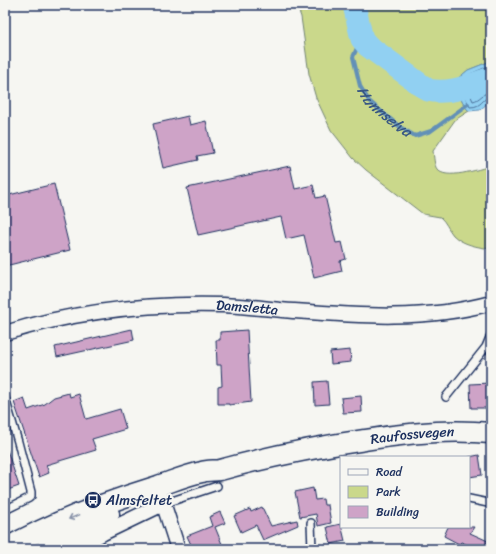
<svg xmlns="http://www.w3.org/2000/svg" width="496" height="554" viewBox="0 0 496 554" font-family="Sriracha,sans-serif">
<rect width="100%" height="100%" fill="#f6f6f2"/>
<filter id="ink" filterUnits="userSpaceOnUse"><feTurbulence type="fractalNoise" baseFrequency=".025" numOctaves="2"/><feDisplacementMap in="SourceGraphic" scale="8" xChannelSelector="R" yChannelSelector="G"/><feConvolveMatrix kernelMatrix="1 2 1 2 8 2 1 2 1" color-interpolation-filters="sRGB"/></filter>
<g filter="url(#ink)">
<!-- green -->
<path fill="#cad88b" stroke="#728474" d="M295,5H491V61L468,70L456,80C457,91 461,103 469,111L455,120L433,151C434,157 434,165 437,169C445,181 479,169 491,166V249C478,247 463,245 453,235C448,229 446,222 440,217L423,214L366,170L353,158L331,130L316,98L309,74L301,17L297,6Z"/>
<!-- water -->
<path fill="#91d0f2" stroke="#6290b7" d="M491,61V100L480,110L469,111C461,103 457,91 456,80L468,70Z"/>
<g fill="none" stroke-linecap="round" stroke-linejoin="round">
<!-- shore -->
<path stroke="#4a6f99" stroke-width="1" d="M491,65L470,74L461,82V89L470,107C483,107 481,98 491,97
M491,71L472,78L466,85L473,101C480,100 483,92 491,92
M491,77L475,83L473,87L476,92L484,87L491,86"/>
<!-- stream -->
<path stroke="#6290b7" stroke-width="4" id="s1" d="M362,39L360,41L353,57L360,86L369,101L400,127L415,136L431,131L468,104"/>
<!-- river -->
<path stroke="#91d0f2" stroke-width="23" d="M354,5L362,39L368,46L428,90C450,95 470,85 491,78"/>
</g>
<!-- building -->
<path fill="#cea3c7" stroke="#1b2f5e" d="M188,116L190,125L206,121L213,153L197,156L198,160L163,168L153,124Z
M290,166L295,189L313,185L316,198L325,196L336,243L342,242L346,259L340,261L342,271L314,278L304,235L286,239L281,217L198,235L187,188Z
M54,184L70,250L5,266V196Z
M132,329L134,340L57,357L55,347Z
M247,330L251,402L229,405V404H218V387L222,386L221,365H217L216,340H220V332Z
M350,350L351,362L331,364L330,352Z
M327,381L329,404L315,405L314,382Z
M490,383L491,384L490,408H471L470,384Z
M69,393L70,397L79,394L86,419L120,409L126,429L92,439L96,450L46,465L49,473L39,477L14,402L24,398L28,410L45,404L54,397Z
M361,396L362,412L343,413L341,398Z
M5,450H7L19,486L5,491Z
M479,455L482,475L469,477V457Z
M313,488L315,500L323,499L324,505H328L331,523L318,526L316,514L300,517L295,492Z
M262,507L271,526L297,520L298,525L263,540L256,525L241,532L234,516L250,509L251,512Z
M220,512L225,523L215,527L224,549H193L187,536L212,526L209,517Z
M341,524L345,541L331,544L327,527Z
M448,527H474L470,533L488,541L485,549H477L461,542L459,544L444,536Z"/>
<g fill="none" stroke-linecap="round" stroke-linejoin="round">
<defs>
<path id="lane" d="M446,397L486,347L491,335
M5,398L18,442L31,492V496L29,498L5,510
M469,499L488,503L491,505
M163,504L217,486
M311,523L312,549"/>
<g id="street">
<path id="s2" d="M5,333C75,311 150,303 223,305C246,306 269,309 293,311C360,316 425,321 491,303"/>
<path d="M161,496L178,549"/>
<path d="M74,549L103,533L163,504"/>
</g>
<g id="secondary">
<path id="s3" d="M5,549C53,522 106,502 158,486C173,481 187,475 202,472C208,470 214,471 220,470C267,457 316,447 365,440C406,433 449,429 491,433"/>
<path d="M46,549L109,514"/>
</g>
</defs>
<!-- lane casing -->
<use href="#lane" stroke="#1b2f5e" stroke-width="10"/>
<!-- street casing -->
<use href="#street" stroke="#1b2f5e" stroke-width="17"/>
<!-- secondary casing -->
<use href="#secondary" stroke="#1b2f5e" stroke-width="23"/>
<!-- lane -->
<use href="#lane" stroke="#f6f6f2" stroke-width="7"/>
<!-- street -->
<use href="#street" stroke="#f6f6f2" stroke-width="14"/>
<!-- secondary -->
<use href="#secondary" stroke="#f6f6f2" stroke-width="20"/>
</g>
<!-- one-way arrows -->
<defs><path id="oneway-shaft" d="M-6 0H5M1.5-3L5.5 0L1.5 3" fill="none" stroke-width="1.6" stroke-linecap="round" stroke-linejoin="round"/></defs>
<use stroke="#8892a8" href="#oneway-shaft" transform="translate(74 517) rotate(158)"/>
</g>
<!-- icons -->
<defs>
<symbol id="bus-disc" viewBox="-11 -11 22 22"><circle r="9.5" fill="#1b2f5e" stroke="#f6f6f2"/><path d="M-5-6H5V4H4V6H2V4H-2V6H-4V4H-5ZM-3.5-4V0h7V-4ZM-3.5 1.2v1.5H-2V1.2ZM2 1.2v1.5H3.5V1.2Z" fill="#fff"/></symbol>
</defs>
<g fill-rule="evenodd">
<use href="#bus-disc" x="83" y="490" width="20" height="20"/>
</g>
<g text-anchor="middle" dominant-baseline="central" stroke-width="4" stroke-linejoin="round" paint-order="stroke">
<!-- street labels -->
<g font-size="14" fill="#1b2f5e" stroke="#f6f6f2">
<text stroke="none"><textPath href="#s2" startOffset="245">Damsletta</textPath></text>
<text stroke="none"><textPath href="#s3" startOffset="426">Raufossvegen</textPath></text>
</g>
<!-- poi labels -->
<g font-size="14" fill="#1b2f5e" stroke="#f6f6f2" text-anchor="start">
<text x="106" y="500">Almsfeltet</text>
</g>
<!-- water labels -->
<g font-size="15" font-style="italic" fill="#385783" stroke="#f6f6f2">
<text stroke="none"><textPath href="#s1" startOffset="86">Hunnselva</textPath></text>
</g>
</g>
<!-- margin -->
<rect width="496" height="554" fill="none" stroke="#f6f6f2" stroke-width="20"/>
<rect x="10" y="10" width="476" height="534" fill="none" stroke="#1b2f5e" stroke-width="1.5" filter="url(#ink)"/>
<!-- legend -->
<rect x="340" y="456" width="130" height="72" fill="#f6f6f2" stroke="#9ea6b7"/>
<rect x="348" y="469" width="20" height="6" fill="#f6f6f2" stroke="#9ea6b7"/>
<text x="376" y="476" font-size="12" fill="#1b2f5e">Road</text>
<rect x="348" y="486" width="20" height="12" fill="#cad88b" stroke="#9ea6b7"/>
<text x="376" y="496" font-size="12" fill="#1b2f5e">Park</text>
<rect x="348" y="506" width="20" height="12" fill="#cea3c7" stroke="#9ea6b7"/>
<text x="376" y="516" font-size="12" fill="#1b2f5e">Building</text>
</svg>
